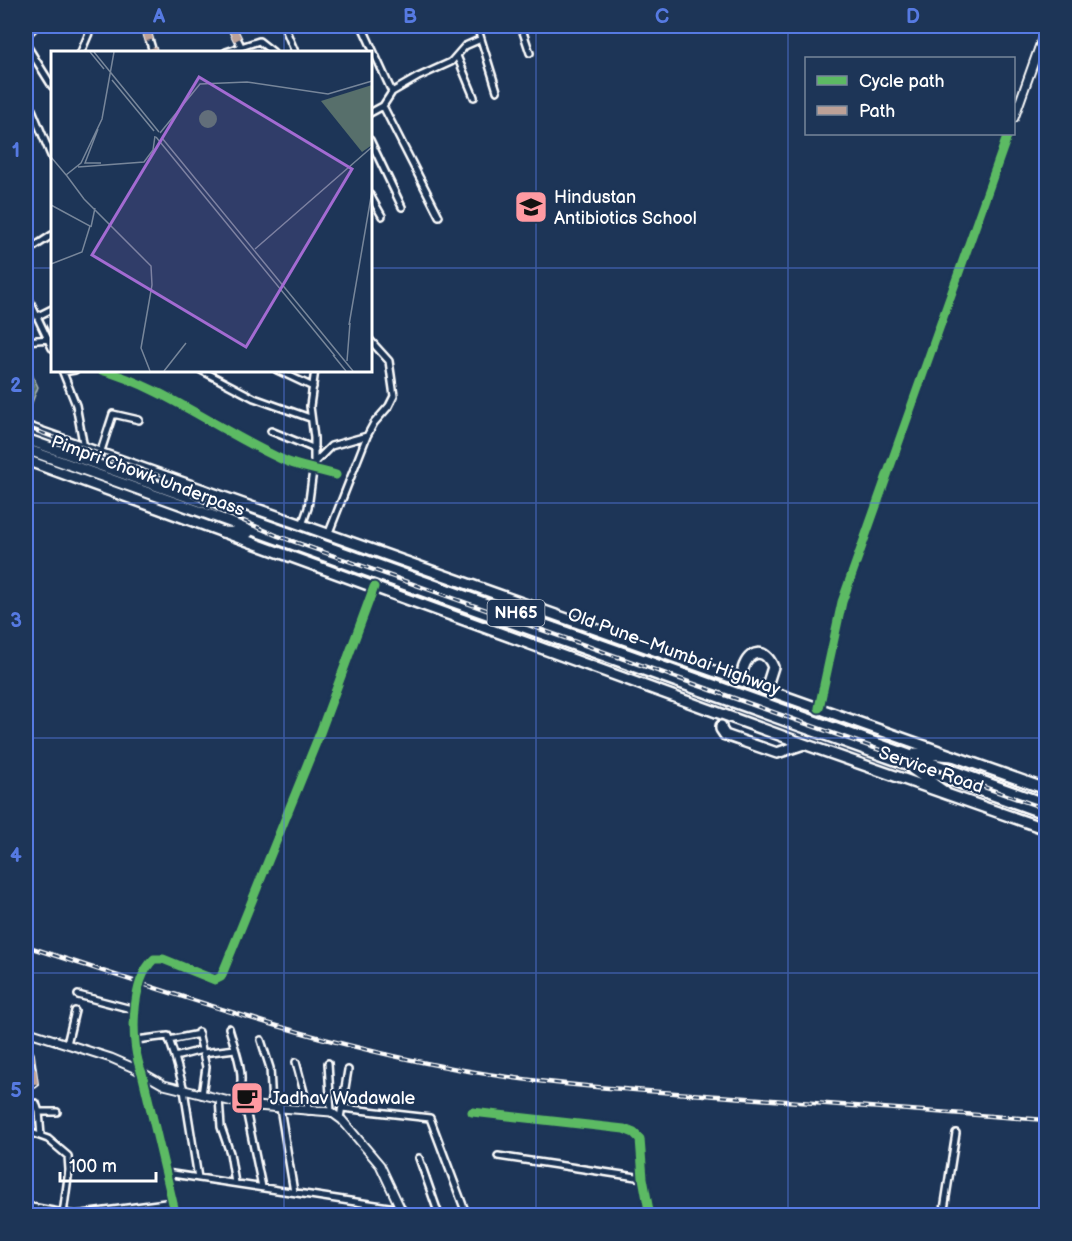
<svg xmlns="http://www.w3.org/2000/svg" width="1072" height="1241" viewBox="0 0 1072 1241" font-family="'Balsamiq Sans',sans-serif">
<defs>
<pattern id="park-crowns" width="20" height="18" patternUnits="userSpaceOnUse" patternTransform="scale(1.5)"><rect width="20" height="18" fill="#576f6b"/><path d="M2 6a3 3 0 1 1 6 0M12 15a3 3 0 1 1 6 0" fill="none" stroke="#708581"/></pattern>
</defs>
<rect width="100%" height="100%" fill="#1d3557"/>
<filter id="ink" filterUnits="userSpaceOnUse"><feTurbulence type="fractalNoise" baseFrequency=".0167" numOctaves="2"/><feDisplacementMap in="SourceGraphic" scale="12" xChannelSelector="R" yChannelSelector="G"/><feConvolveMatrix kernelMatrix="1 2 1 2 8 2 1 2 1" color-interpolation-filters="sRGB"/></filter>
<g filter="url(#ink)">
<!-- park -->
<path fill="url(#park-crowns)" stroke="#abb7b5" stroke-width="1.5" d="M26,361L38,387L28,413L26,412Z"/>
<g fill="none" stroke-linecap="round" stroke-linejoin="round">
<!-- minor-tunnel -->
<path stroke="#344968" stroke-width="5" stroke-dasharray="5 2.5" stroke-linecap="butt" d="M135,1001L144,971"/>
<!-- primary-tunnel -->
<path stroke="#344968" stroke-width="9" stroke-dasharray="9 4.5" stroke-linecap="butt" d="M721,726L743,669"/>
<defs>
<path id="minor" d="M145,26L153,52
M231,26L241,46
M284,26L295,52
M362,26L392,92
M477,26L497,91
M521,26L530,53
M26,44L52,86
M1038,50L1046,62
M81,52L92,26
M226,52L259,41L273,52
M457,56L474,97
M26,95L52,158
M383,106L439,216
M370,113L383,106L392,92L418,77L451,62L465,46L481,39
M370,140L402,207
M370,195L382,216
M26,252L52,235
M26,293L52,348
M38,316L52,309
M26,341L49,339
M62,370L76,405L84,448
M101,370C163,387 220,431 279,458C296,467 317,469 336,475
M201,370L254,398L310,418
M277,370L313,387
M63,372L75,370
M271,431L315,449
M100,454L113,414L139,420
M314,463L331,446L367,436
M302,525L308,508L314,463V438L310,406L315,370
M328,535L367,436L374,423L389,406L394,396L389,361L370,340
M144,971L154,959H163L215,980L221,977L320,733L374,587
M78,995L135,1010
M135,1001V1053L142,1073L176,1216
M229,1028C236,1053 248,1078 236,1103
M198,1032L206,1067L202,1095
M136,1040L168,1036L175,1057
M169,1040L199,1034
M261,1040L270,1068L272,1107
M67,1044L75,1011
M26,1048L30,1055L34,1084
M203,1053L235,1049
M296,1062L309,1111
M328,1063L331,1112
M219,1098L221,1127L230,1153L235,1183
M36,1103L39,1112
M245,1105L262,1187
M280,1108L294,1192
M342,1108L430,1118L467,1216
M472,1112L624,1129L634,1133L640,1139L643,1178L650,1216
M340,1118L348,1070
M26,1131L48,1139L68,1156L69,1170L63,1214
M41,1136L39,1112H57
M498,1156L643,1178
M419,1158L439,1215L437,1216
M166,1173L402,1209
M198,1178L184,1090L175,1057L202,1050
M26,1206L75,1215L173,1202
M943,1216L956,1133"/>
<path id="tertiary" d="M26,35L35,26
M1014,118L1046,28
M819,708L842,602L1008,134
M26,1031L111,1058L134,1068L164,1085L245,1105L331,1112L342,1120L380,1165L404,1216"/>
<path id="primary" d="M26,427L1046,789
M26,460L804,744L1046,829
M743,669C749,650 765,647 773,667L766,689
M721,726V729L725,735L777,753L804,744"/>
<path id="trunk" d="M26,439L1046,804
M26,449L1046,814
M203,490L231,507
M222,532L248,533
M916,753L953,756
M912,769L945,792"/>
</defs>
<!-- minor casing -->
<use href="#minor" stroke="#fff" stroke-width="10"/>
<!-- tertiary casing -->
<use href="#tertiary" stroke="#fff" stroke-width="11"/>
<!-- primary casing -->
<use href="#primary" stroke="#fff" stroke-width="14"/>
<!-- trunk casing -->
<use href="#trunk" stroke="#fff" stroke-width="14"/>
<!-- minor -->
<use href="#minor" stroke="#1d3557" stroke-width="5"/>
<!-- tertiary -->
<use href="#tertiary" stroke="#1d3557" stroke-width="7"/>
<!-- primary -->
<use href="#primary" stroke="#1d3557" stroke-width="9"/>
<!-- trunk -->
<use href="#trunk" stroke="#1d3557" stroke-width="9"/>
<defs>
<path id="rail" d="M26,427L156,475L223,512L278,536L1046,809
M26,946C171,993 312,1043 463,1070C547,1085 633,1090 718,1096C827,1104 937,1112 1046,1120"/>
</defs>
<!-- rail casing -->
<use href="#rail" stroke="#fff" stroke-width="4.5"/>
<!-- rail -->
<use href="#rail" stroke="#1d3557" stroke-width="2" stroke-dasharray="7" stroke-linecap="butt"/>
<!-- quiet -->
<path stroke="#bda197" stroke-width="8" stroke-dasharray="15 8" stroke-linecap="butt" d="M145,26L153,52
M231,26L241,46
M26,1048L30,1055L34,1084"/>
<defs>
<path id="cycleway" d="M101,370C163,387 220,431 279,458C296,467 317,469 336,475
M819,708L842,602L1008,134
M472,1112L624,1129L634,1133L640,1139L643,1178L650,1216
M176,1216L142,1073C130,1046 130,981 154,959H163L215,980L221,977L320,733L374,587"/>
</defs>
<!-- cycleway casing -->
<use href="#cycleway" stroke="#1d3557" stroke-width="13"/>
<!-- cycleway -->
<use href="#cycleway" stroke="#5cba63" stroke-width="9"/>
</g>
</g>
<!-- grid -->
<path fill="none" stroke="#567ae2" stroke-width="1.5" stroke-opacity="0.55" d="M284,26V52M536,26V1216M788,26V1216M26,268H52M370,268H1046M284,370V1216M26,503H1046M26,738H1046M26,973H1046"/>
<!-- icons -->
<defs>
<symbol id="school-square" viewBox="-11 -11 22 22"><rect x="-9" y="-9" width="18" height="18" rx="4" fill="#ff9aa2" stroke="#1d3557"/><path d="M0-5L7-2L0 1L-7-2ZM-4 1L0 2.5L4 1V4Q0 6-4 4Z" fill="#111"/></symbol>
<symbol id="cafe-square" viewBox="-11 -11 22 22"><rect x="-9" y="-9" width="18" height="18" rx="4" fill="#ff9aa2" stroke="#1d3557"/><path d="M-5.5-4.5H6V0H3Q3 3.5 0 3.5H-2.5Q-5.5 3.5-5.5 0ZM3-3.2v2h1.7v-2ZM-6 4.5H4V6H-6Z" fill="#111"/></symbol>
</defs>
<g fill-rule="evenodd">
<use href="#school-square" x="512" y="188" width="38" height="38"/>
<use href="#cafe-square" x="228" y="1079" width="38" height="38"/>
</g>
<g text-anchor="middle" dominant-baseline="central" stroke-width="4.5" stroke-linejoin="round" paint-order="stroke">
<!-- shield labels -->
<rect fill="#1d3557" stroke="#bbc2cd" stroke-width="1.5" x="487.5" y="600" width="57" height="26" rx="4.5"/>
<g font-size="16" font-weight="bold" fill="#fff">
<text x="516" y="613">NH65</text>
</g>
<!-- poi labels -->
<g font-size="18" fill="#fff" stroke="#1d3557" text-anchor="start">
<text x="554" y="197">Hindustan<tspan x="554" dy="21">Antibiotics School</tspan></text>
<text x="270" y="1098">Jadhav Wadawale</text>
</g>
<!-- street labels -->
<g font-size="18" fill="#fff" stroke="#1d3557">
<text transform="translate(148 476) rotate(20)">Pimpri Chowk Underpass</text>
<text transform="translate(674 652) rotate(20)">Old Pune–Mumbai Highway</text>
<text transform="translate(931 770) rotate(19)">Service Road</text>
</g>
</g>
<!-- overview -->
<g transform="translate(51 51)">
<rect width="321" height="321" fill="#1d3557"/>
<path d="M321,34V94L311,101L270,50ZM148 68a9 9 0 1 1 18 0a9 9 0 1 1-18 0Z" fill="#576f6b"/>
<path fill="none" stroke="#77869a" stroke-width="1.5" d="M39,1L53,18M43,1L108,81M61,29L103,80M47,78L34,112H50M109,82L149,33L196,31L277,43L321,30M105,86L284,305M111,87L302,320M0,106L16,125M27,116L93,111L102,99L104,85M15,124L30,112L51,68L63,1M16,125L33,148L100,215L101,234L90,297L99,320M0,154L39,175L31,201L0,213M40,176L44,157M204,198L321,96M298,274L321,140M282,304L295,320M296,310L299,272M113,320L135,292"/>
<path fill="#a36bd2" fill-opacity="0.15" stroke="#a36bd2" stroke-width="3" d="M148,26L301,118L195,296L41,204Z"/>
<rect width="321" height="321" fill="none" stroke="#fff" stroke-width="3"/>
</g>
<!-- margin -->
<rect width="1072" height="1241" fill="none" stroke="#1d3557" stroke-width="66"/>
<!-- legend -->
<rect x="805" y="57" width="210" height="78" fill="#1d3557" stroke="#77869a" stroke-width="1.5"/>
<rect x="817" y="76" width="30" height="9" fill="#5cba63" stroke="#77869a" stroke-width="1.5"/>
<text x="859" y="87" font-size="18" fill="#ffffff">Cycle path</text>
<rect x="817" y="106" width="30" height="9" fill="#bda197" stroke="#77869a" stroke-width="1.5"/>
<text x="859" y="117" font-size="18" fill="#ffffff">Path</text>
<!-- scale -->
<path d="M60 1172v9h96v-9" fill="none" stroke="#ffffff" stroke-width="3"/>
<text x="69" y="1172" font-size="18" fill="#ffffff" stroke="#1d3557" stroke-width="4.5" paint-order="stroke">100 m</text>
<rect x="33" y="33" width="1006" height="1175" fill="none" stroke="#567ae2" stroke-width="2"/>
<g font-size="20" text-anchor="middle" font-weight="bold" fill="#567ae2">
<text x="159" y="23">A</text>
<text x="410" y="23">B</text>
<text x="662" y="23">C</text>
<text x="913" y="23">D</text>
<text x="16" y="157">1</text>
<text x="16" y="392">2</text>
<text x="16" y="627">3</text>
<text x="16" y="862">4</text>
<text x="16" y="1097">5</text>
</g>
</svg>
